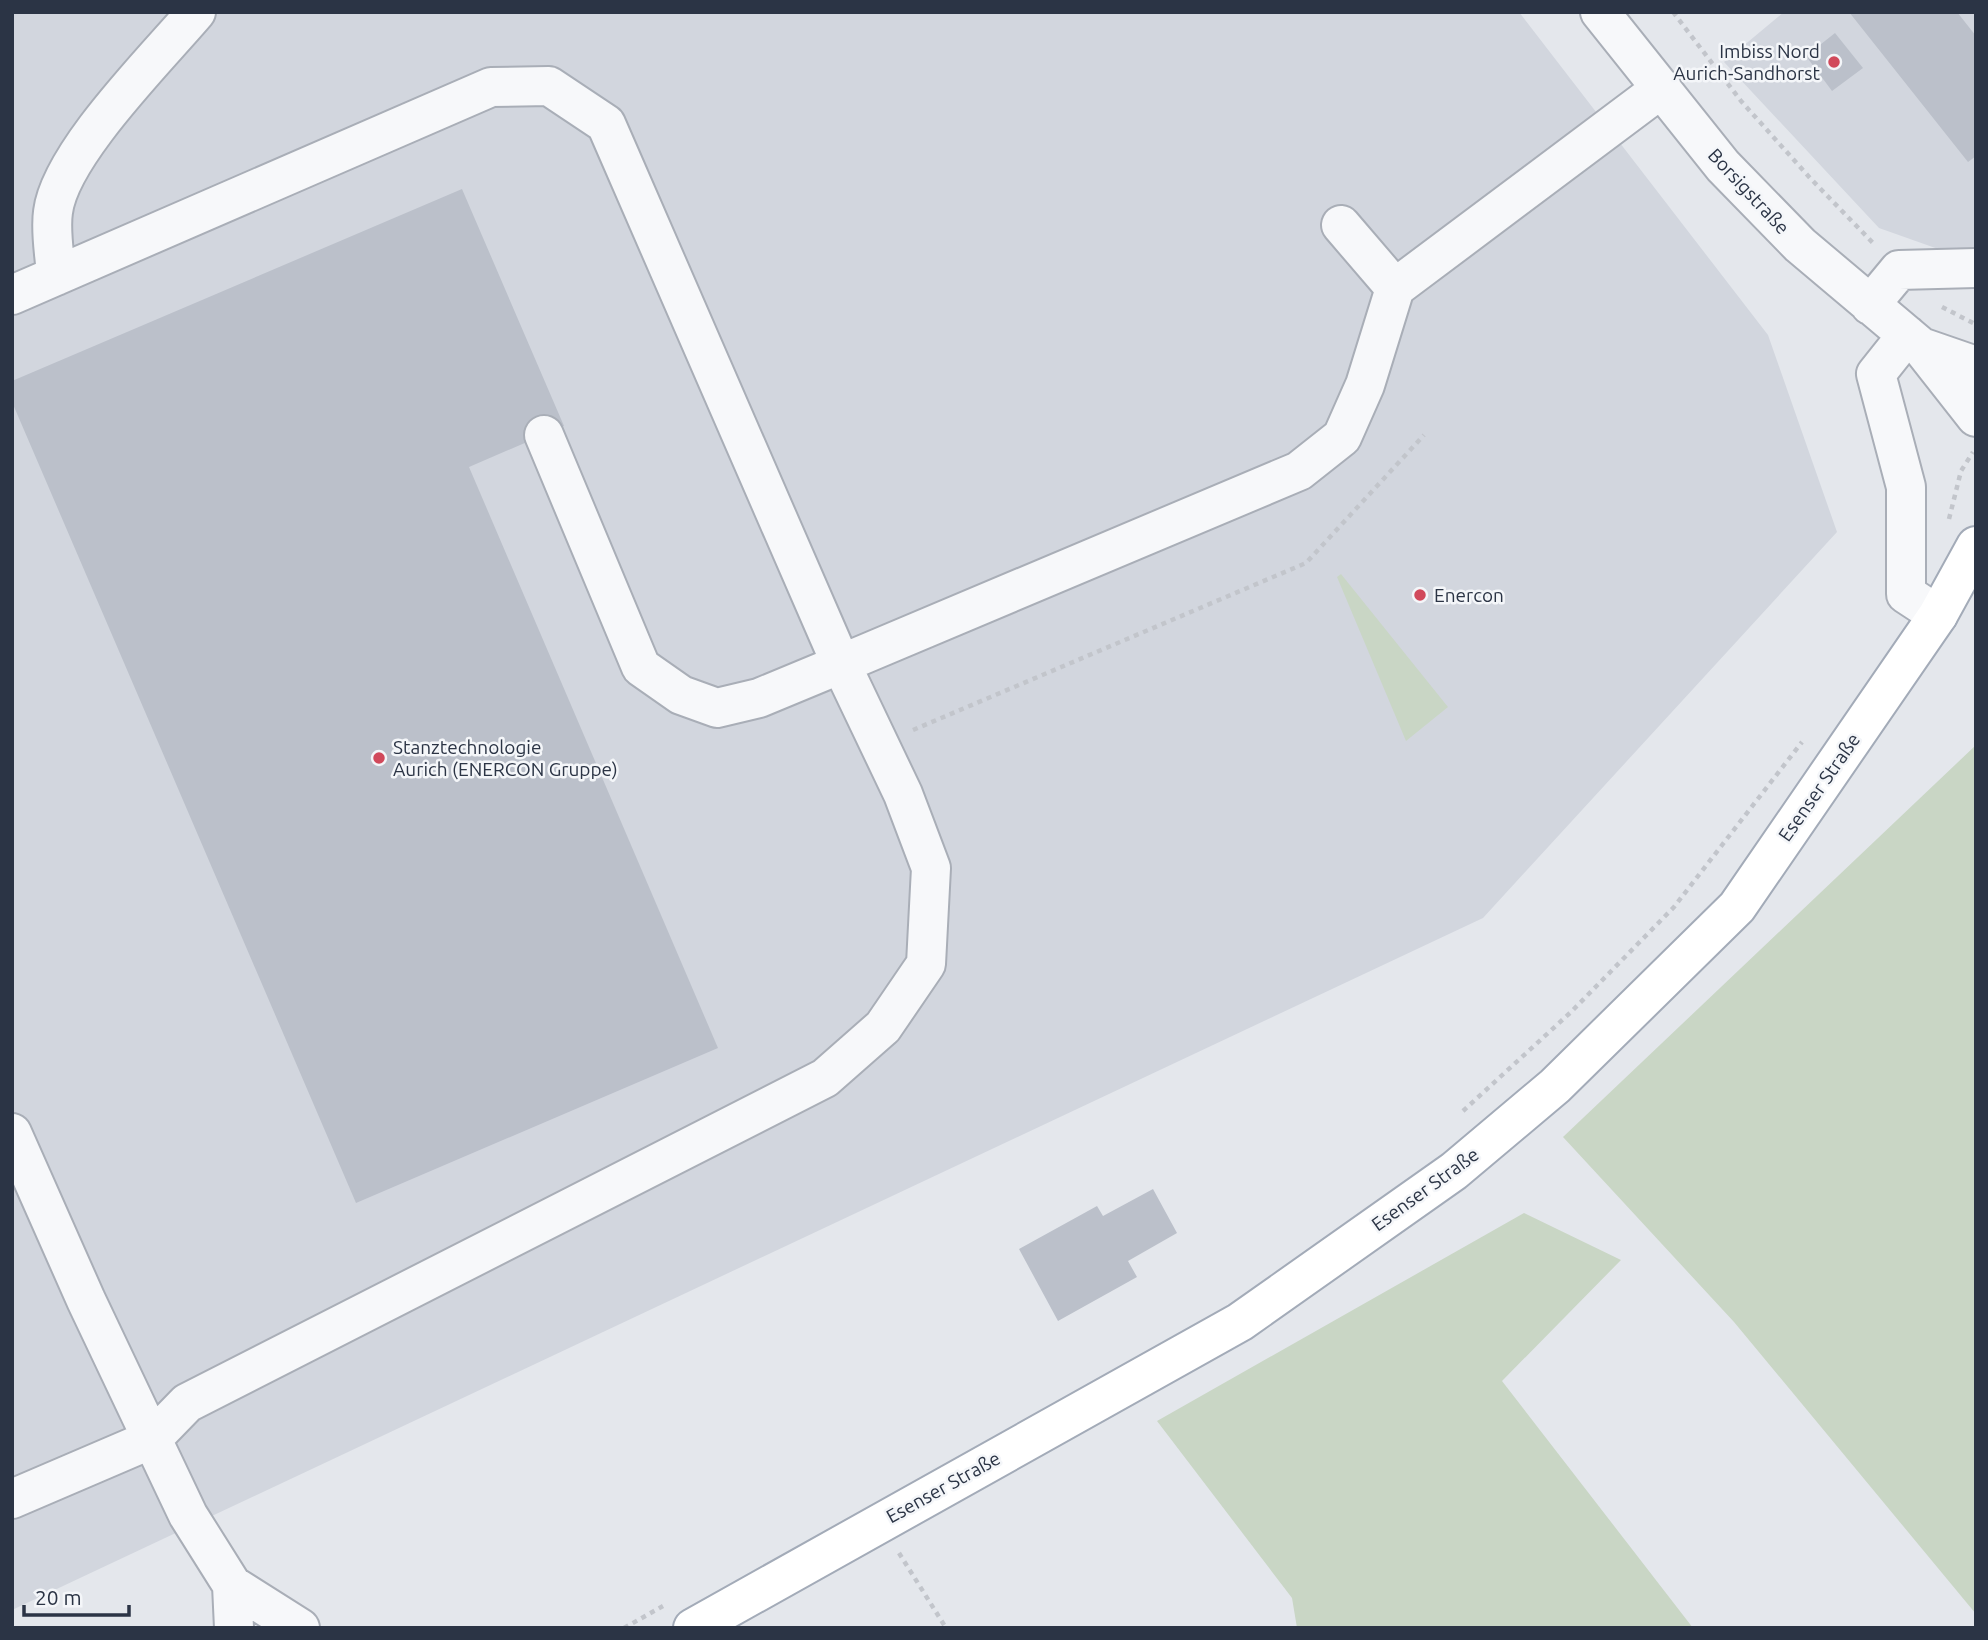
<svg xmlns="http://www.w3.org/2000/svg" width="1988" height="1640" viewBox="0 0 1988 1640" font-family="Ubuntu,sans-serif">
<rect width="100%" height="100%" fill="#e4e7ec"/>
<!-- built -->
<path fill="#d2d6de" d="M12,12H1519L1768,335L1837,532L1483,918L12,1610Z
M1784,12H1976V247L1941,250L1879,228L1724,62Z"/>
<!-- green -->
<path fill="#c9d6c5" d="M1341,574L1448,707L1406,741L1337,577Z
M1976,745V1614L1734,1322L1563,1137Z
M1524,1213L1621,1260L1502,1381L1693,1628H1297L1292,1598L1157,1421Z"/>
<!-- building -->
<path fill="#bbc0ca" d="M1849,12H1957L1976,36V156L1968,162Z
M1835,33L1863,68L1832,91L1806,56Z
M462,189L564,426L469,467L718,1048L356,1203L12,402V381Z
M1153,1189L1177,1233L1128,1261L1137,1277L1058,1321L1019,1249L1097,1206L1103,1216Z"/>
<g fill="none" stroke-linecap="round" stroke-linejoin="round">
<defs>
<path id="minor" d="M1600,12L1723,166L1800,245L1921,347L1976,417
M1341,225L1395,288
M56,276C55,256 50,232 53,212C60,154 157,58 196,12
M12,295L491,87L549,86L606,124L841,664L1299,471L1342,437L1365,385L1395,288L1662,88
M1870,305L1899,270L1976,268
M1907,335L1876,374L1906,487V594L1938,615
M1921,347L1976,366
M12,1133L86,1300L188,1515L232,1585L300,1628
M12,1499L152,1439L187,1403L825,1078L883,1027L926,964L931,868L903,794L841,664L759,698L717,708L681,695L641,667L544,435
M232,1585L234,1628"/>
<path id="major" d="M693,1628L1240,1322L1454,1171L1555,1086L1737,907L1938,615L1976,546"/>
</defs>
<!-- minor casing -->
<use href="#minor" stroke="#a9aeb7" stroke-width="42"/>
<!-- major casing -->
<use href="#major" stroke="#a3abb8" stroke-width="42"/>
<!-- path -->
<path stroke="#c2c5cb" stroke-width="4.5" stroke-dasharray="5 5" stroke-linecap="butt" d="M1673,12L1741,101L1811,179L1874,244
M1942,307L1975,324
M1949,519L1961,471L1973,452
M913,730L1306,563L1424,435
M1463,1111L1571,1012L1674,907L1802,742
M899,1553L946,1628
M624,1628L663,1606"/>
<!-- minor -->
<use href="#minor" stroke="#f7f8fa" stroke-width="38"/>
<!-- major -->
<use href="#major" stroke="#fff" stroke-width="38"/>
</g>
<!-- markers -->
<g fill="#d1495b" stroke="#f4f6f9" stroke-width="2.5">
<circle cx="1834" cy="62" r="7"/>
<circle cx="1420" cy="595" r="7"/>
<circle cx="379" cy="758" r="7"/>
</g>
<g text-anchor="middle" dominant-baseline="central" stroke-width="5" stroke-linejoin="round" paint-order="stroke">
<!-- poi labels -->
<g font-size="19" fill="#2b3445" stroke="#f4f6f9" text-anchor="start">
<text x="1820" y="51" text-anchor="end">Imbiss Nord<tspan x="1820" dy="22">Aurich-Sandhorst</tspan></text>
<text x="1434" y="595">Enercon</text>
<text x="393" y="747">Stanztechnologie<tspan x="393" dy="22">Aurich (ENERCON Gruppe)</tspan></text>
</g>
<!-- street labels -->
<g font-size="19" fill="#2b3445" stroke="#f4f6f9">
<text transform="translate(1749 191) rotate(47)">Borsigstraße</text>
<text transform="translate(1819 787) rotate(-55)">Esenser Straße</text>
<text transform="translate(1425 1189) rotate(-36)">Esenser Straße</text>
<text transform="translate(943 1487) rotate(-29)">Esenser Straße</text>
</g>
</g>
<!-- border -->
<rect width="1988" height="1640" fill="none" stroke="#2b3445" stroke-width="28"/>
<!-- scale -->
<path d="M24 1605v10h105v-10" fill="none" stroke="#2b3445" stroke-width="3.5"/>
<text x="35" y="1605" font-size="21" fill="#2b3445" stroke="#f4f6f9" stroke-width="5" paint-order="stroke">20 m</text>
</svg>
